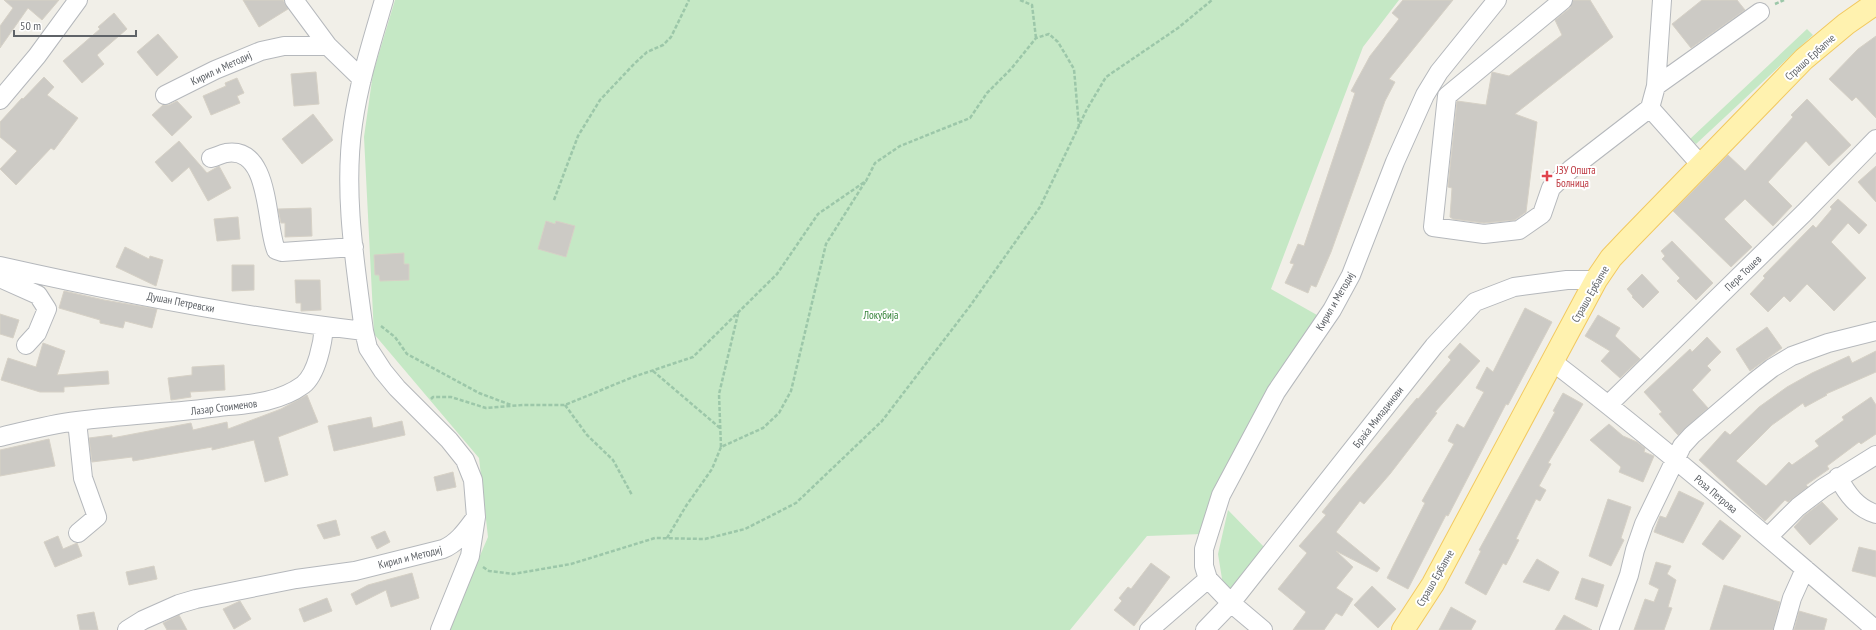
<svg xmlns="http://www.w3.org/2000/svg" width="1876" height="630" viewBox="0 0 1876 630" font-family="'PT Sans Narrow',sans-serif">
<rect width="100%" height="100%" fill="#f1efe8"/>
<!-- green -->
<path fill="#c5e8c5" d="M395,0H1399L1363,47L1271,289L1317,315L1202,534L1147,536L1070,630H448L488,537L479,458L374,334L364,137L373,73Z
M1807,29L1813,35L1696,144L1690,139Z
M1228,510L1265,548L1233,589L1223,585L1218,554Z"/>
<!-- building -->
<path fill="#cccac5" stroke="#d6d1c6" d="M4,0H59L42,20L28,8L0,48V26L13,8Z
M243,0H283L288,9L259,27Z
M1403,0H1453L1389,79L1395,82L1385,101L1331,252L1316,287L1311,285L1308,293L1285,283L1294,264L1290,263L1298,244L1304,246L1355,93L1351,91L1370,56L1399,19L1392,13Z
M1573,0H1590L1613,37L1515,114L1537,122L1526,212L1515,220L1484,223L1453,219L1450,217L1452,188L1448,187L1457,101L1486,105L1492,72L1509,76L1562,35L1555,20L1570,8Z
M1702,0H1737L1745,10L1691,48L1672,24Z
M114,13L127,29L97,55L104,64L82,83L63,61L100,29L98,27Z
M158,34L178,57L157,76L137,52Z
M1876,36V118L1856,97L1852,101L1829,79L1858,49Z
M316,72L319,104L294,106L291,74Z
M44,77L54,87L47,95L78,118L54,150L51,148L16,185L0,169L17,151L0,137V122L22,98L23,99Z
M237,78L244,93L237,96L240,103L211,115L203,96L226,86L225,83Z
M1807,99L1851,145L1829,166L1806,141L1768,182L1792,206L1773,226L1745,199L1724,219L1752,247L1731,267L1673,211L1728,155L1745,171L1793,117L1791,115Z
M177,101L192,117L172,136L152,115L163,105H169Z
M313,114L333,140L302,164L282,139Z
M179,141L207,173L219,166L231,188L208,201L189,167L172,182L155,162Z
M1876,166V202L1858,182Z
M1838,199L1867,225L1859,234L1848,223L1831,242L1866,278L1834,311L1807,284L1790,302L1784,296L1768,312L1750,294L1765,278L1763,276L1813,225L1816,228L1832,209L1830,207Z
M311,208L312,236L285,237V223H281L278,209Z
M238,217L240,239L217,241L214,219Z
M546,221L555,224L556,221L575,226L566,257L538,249Z
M1672,241L1713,283L1696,300L1677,281L1680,278L1662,259L1665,256L1661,251Z
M125,247L149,259L150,256L163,260L156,286L116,267Z
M404,253V264H409V280L380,281L379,275H375L374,255Z
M232,265H254V290L232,291Z
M1642,274L1659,292L1643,308L1632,297L1633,296L1627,289Z
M295,280H320L321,310L301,311V303H296Z
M64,291L104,300L157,309L152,328L125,321L123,328L100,323V320L59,308Z
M1525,308L1552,322L1508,405L1506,404L1448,516L1446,515L1408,589L1387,578L1425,503L1422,501L1454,444L1448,441L1457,424L1464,428L1484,392L1476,388L1487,367L1493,372Z
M0,314L19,320L13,338L0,334Z
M1598,315L1620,328L1615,336L1640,359L1620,378L1601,361L1610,351L1585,336Z
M1767,327L1782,348L1750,371L1736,349Z
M1707,337L1721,352L1707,366L1711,370L1692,390L1708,408L1678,435L1659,414L1662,412L1644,392L1690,349L1692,352Z
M43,343L65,351L57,375L108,371L109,384L64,387V392H40L1,380L8,358L36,367Z
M1460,343L1480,361L1435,412L1437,413L1390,474L1364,504L1360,501L1336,532L1380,568L1377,572L1336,551L1353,567L1336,588L1353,599L1342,616L1336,613L1324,630H1293L1306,612L1278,589L1307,553L1299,546L1326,515L1322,512L1339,491L1417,398L1418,399L1451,360L1448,357Z
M1876,351V372L1826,394L1827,395L1805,407L1803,403L1772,425L1736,461L1766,486L1789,462L1792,465L1819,446L1815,441L1844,420L1842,417L1871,397L1876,405V434L1861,444L1859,442L1827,466L1829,469L1806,485L1808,487L1788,502L1785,500L1765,521L1699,460L1725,431L1730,435L1759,407L1787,387L1812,373L1849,356L1852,363Z
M224,365L225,390L190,392L191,397L171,400L168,378L192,375V367Z
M1563,393L1583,404L1548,463L1551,464L1539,486L1546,490L1540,501L1536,499L1516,539L1519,540L1506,565L1503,563L1486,595L1465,583L1481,551L1479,550L1555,412L1553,411Z
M307,395L318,422L278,437L288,475L265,482L254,440L212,450V447L133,461L132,457L92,462L89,438L112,435V438L191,423L193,430L227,422L228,429L281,409Z
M371,417L373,428L402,421L405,435L334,451L328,426Z
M1609,424L1623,436L1637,442L1645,448L1644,452L1654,456L1643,482L1619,472L1621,467L1590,440Z
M49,439L55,466L0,476V450Z
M453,472L456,487L437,491L434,477Z
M1679,491L1704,503L1683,543L1654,532L1660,516L1666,518Z
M1608,499L1631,507L1621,538L1624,540L1611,566L1589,556Z
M1822,502L1838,519L1810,545L1794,527L1805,515Z
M336,520L340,535L324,539L317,525Z
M1720,520L1741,536L1723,560L1702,544Z
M385,531L390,542L377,549L371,537Z
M58,536L63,549L77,543L82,556L55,567L44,542Z
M1859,547L1876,551V577L1852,571Z
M1537,559L1559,572L1549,591L1523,582Z
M1656,562L1671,566L1667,574L1676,580L1668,607L1672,608L1664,630H1634L1645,599L1654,602L1659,589L1649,584Z
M1151,563L1170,577L1134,626L1114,610L1122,601L1119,598L1128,587L1131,589Z
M154,566L157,579L129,585L126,572Z
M412,573L419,598L391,607L386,590L356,605L351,594L368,585Z
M1582,578L1604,585L1597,607L1575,599Z
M1724,585L1780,602L1773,630H1710Z
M1372,586L1396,609L1378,628L1354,605Z
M327,598L332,611L304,622L299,609Z
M240,601L251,619L234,629L223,609Z
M1451,607L1476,621L1471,630H1439Z
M1799,611L1827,619L1824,630H1794Z
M94,612L98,630H80L77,615Z
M179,615L187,630H167L163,623Z
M1564,615L1592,630H1555Z"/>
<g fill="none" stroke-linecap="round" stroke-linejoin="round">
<defs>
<path id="minor" d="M294,0L328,46
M1563,0L1447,96L1433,227L1484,234L1519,230L1542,214L1551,188L1571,169L1650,108L1656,86L1662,0
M1656,86L1760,12
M165,95L215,70L261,51L284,46H328L362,79
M0,100L37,56L78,0
M1650,108L1700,164
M211,158C216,157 221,154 226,153C271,146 265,223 276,250L282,252L354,247
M0,266C120,293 242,317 364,331
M0,269L2,279L38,295L47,309L37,333L26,345
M1553,362C1664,447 1770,539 1876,630
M1608,405L1804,213L1876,139
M77,421L83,478L97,517L78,533
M0,437C25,431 51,424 77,421C125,415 172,413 219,407C249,404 278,403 303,385C317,374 323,342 324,326
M1838,477C1847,494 1857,508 1876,514
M1768,537L1798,507L1823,488L1876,455
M127,630L143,620L179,604L196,599L296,579L355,571L443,549C458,543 467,529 476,517L473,480L465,460L449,440L397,388L383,371L368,348L364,331C355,263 343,192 353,124C359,82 372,41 384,0
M440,630L470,556L476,517
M1149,630L1208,579
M1205,630L1231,603L1434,346L1475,302L1514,287L1567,280H1596
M1263,630L1231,603L1208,579L1204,566V549L1221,495L1276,392L1332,310L1351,275L1395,162L1425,95L1439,72L1497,0
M1609,630L1629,575L1635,550L1644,524L1675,460L1682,446L1692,435L1754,382L1772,368L1792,356L1828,343L1876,331
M1783,630L1792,598L1805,569"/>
<path id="major" d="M1403,630L1433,584L1596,280L1611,258L1629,239L1804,59L1846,24L1876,3"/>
</defs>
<!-- minor casing -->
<use href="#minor" stroke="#b5b8bc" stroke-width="20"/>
<!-- major casing -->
<use href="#major" stroke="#f2c960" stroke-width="24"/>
<!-- path -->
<path stroke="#9cc7a9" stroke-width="2.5" stroke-dasharray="4 2" stroke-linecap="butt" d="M1020,0L1032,5L1036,38
M1775,4L1784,0
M554,200L578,136L600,100L634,64L647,52L663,45L671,37L689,0
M381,326L395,337L407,354L479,393L511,405
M653,371L720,428
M431,399L433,397H451L486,408L523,405H565L633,377L693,357L777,274L818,214L866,181L875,163L900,146L970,118L987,93L1011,69L1036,38L1049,34L1058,42L1074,69L1079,127
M565,405L587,435L613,460L632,495
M721,447L719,394L738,314
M667,538L686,506L712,469L721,447L763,428L779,413L791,391L826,244L865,182
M483,567L489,571L513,574L571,564L655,538L705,539L745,529L796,503L882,421L970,306L1040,207L1087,109L1106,77L1178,28L1212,0"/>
<!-- minor -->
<use href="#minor" stroke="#fff" stroke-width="18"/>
<!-- major -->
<use href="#major" stroke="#fff2af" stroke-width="22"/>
</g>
<!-- markers -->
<path fill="#e0444e" stroke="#fff" stroke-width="1.5" d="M1545 170h4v4h4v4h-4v4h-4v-4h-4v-4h4z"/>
<g text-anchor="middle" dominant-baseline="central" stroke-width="4" stroke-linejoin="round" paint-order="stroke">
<!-- street labels -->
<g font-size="11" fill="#5f6368" stroke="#fff">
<text transform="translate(1810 57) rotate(-42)">Страшо Ербапче</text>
<text transform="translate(221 68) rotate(-25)">Кирил и Методиј</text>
<text transform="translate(1743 273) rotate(-44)">Пере Тошев</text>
<text transform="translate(1590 294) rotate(-60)">Страшо Ербапче</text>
<text transform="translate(1335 301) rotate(-60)">Кирил и Методиј</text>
<text transform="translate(181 302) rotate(11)">Душан Петревски</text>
<text transform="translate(224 407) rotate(-7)">Лазар Стоименов</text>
<text transform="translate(1378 417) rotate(-52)">Браќа Миладинови</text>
<text transform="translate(1716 494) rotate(40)">Роза Петрова</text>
<text transform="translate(410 557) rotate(-14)">Кирил и Методиј</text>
<text transform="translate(1435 578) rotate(-60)">Страшо Ербапче</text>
</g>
<!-- health labels -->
<g font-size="11" fill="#be3a42" stroke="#fff" text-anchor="start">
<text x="1556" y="170">ЈЗУ Општа<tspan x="1556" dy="13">Болница</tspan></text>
</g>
<!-- park labels -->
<g font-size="11" fill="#348238" stroke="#fff">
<text x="881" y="315">Локубија</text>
</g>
</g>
<!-- scale -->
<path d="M14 30v6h122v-6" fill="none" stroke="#5f6368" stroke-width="2"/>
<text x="20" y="30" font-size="12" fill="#5f6368" stroke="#ffffff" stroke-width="3" paint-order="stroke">50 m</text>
</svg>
